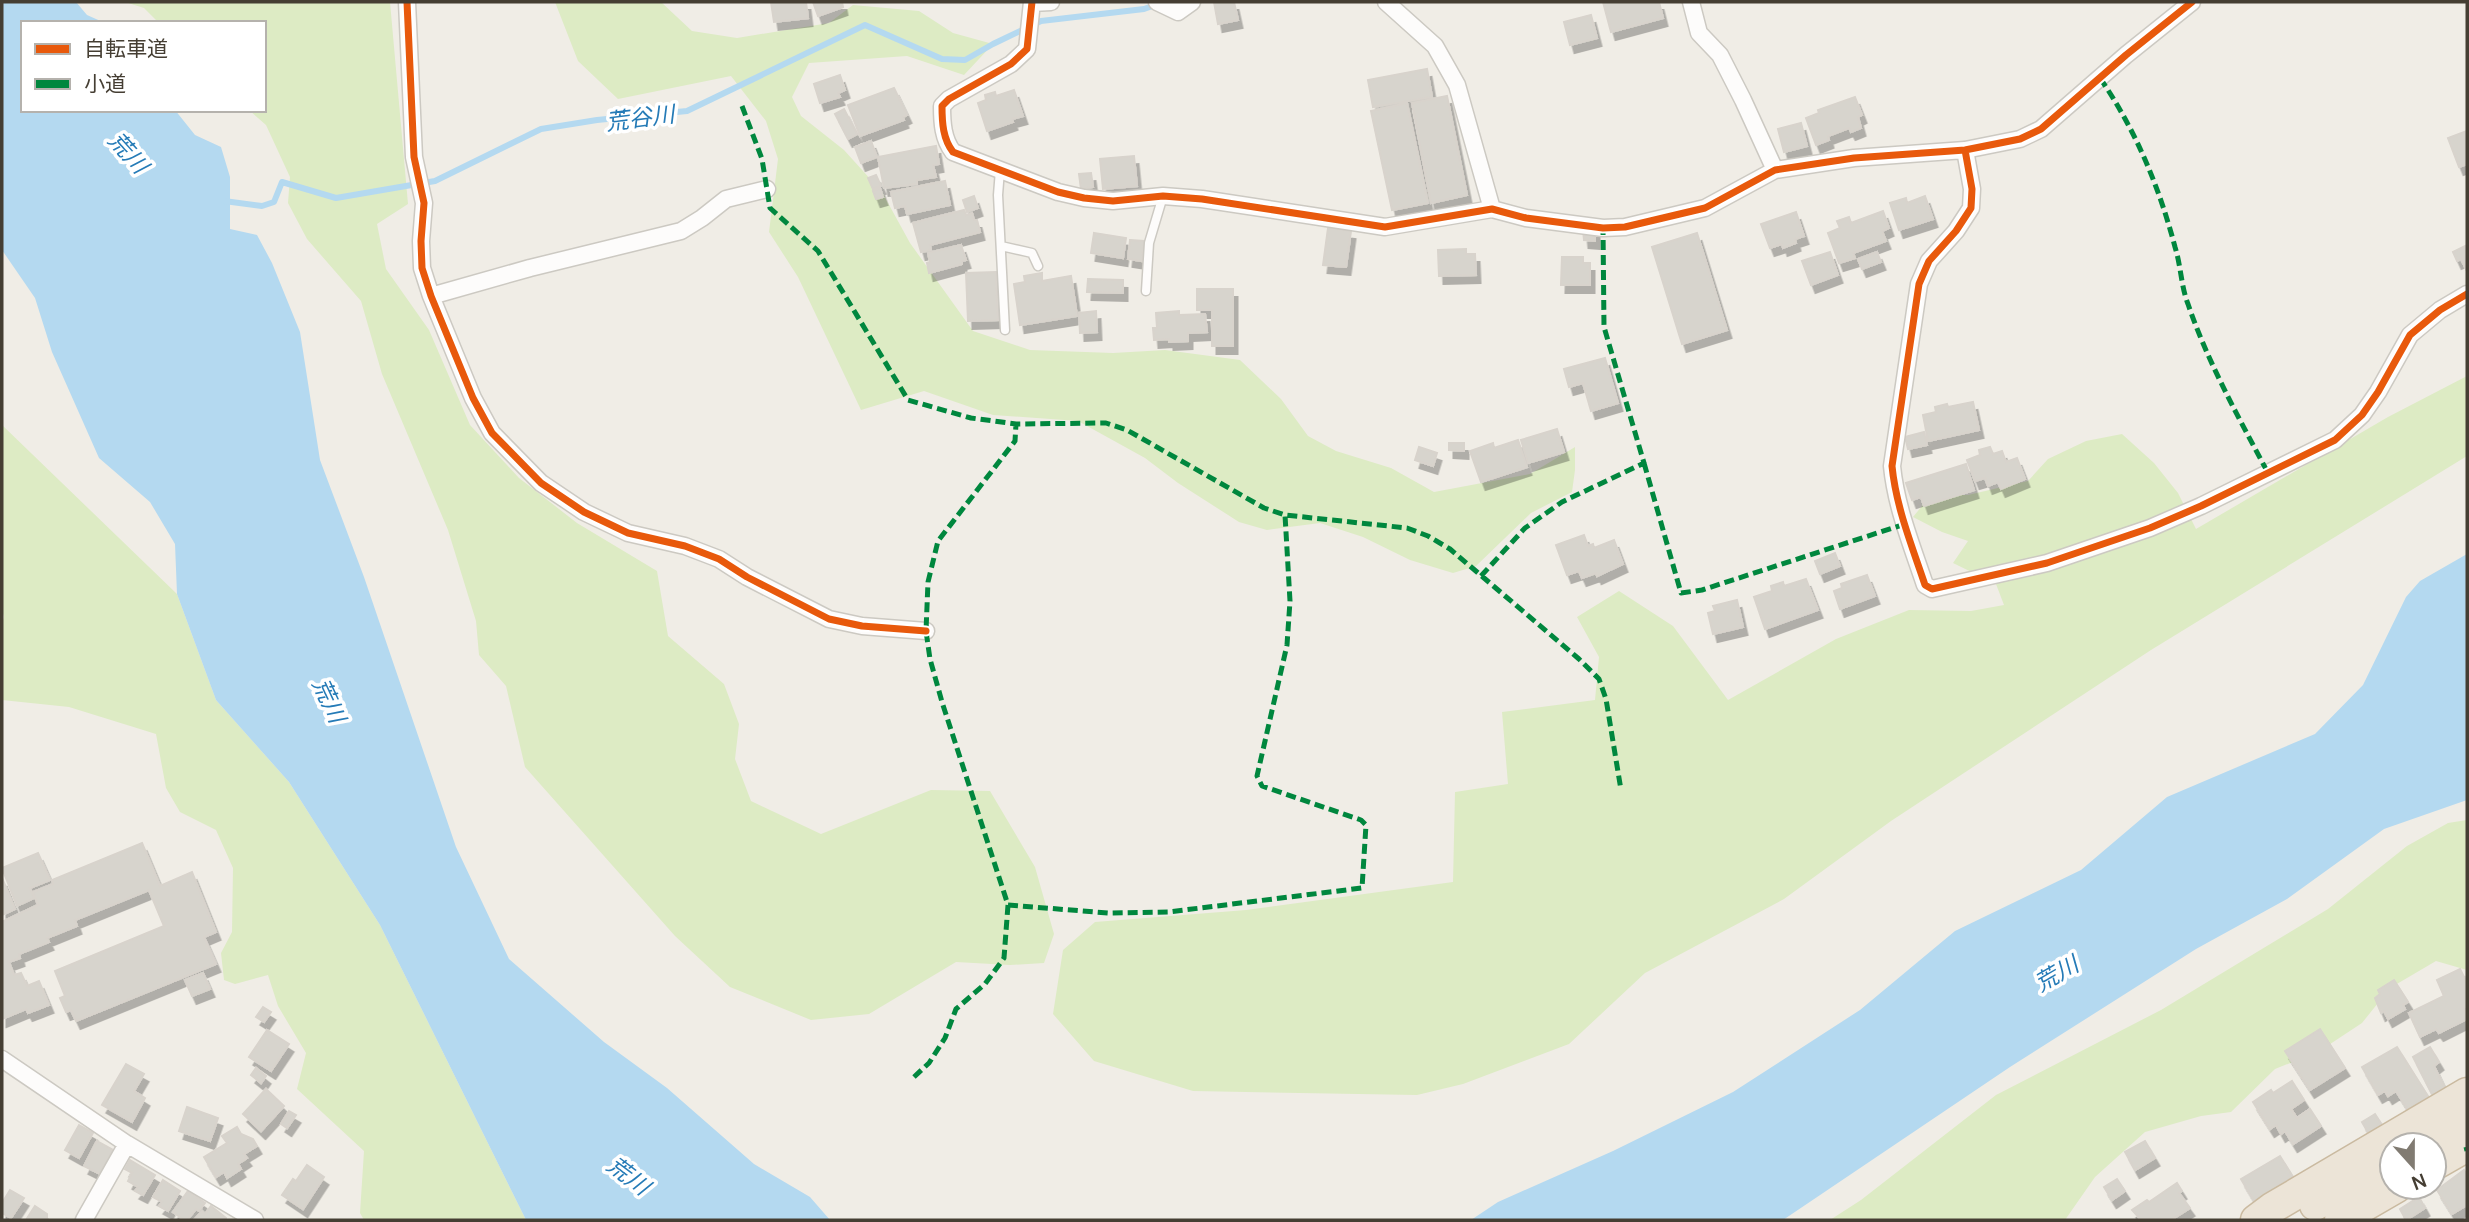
<svg xmlns="http://www.w3.org/2000/svg" width="2469" height="1222" viewBox="0 0 2469 1222" font-family="Manrope,'Noto Sans JP',sans-serif">
<defs>
<filter id="shadow"><feDropShadow dx="4.5" dy="8" stdDeviation="0" flood-color="#0004"/></filter>
</defs>
<rect width="100%" height="100%" fill="#f0ede6"/>
<!-- green -->
<path fill="#ddebc4" d="M125,2H390L408,204L377,224L386,269L429,330L470,425L519,478L577,523L657,571L668,636L724,684L739,724L735,759L751,801L821,834L931,790L990,791L1035,867L1054,934L1044,963L1010,965L956,962L869,1014L811,1020L730,987L675,936L525,767L506,686L479,655L476,621L448,530L382,374L361,301L307,239L288,203L290,177L266,125L249,110H264V23H159L144,8Z
M555,2H661L692,31L737,38L829,23L853,5L919,11L953,33L993,44L964,75L907,56L809,63L792,97L801,116L844,150L882,192L910,243L973,331L1030,350L1113,353L1165,350L1240,360L1281,399L1308,436L1336,451L1391,468L1434,492L1530,474L1575,447V470L1572,492L1531,513L1476,566L1453,573L1410,560L1363,537L1320,523L1267,530L1239,522L1178,483L1145,458L1078,421L993,415L924,391L861,410L798,277L769,232L778,159L766,121L731,76L618,99L578,61Z
M2467,376V456L2151,650L1891,821L1784,899L1645,973L1569,1044L1463,1084L1417,1095L1193,1091L1094,1061L1053,1014L1063,950L1095,922L1246,910L1453,882L1455,792L1508,784L1502,712L1595,700L1599,657L1577,617L1619,591L1673,626L1728,700L1836,639L1909,610L1971,611L2004,605L1996,584L1953,563L1968,541L1942,532L1913,517L1931,495H1968L2028,481L2048,459L2086,441L2122,434L2154,463L2178,493L2196,529L2388,417Z
M2,425L177,594L216,700L289,782L380,925L526,1220H364L360,1213L364,1151L297,1089L306,1053L278,1006L268,975L235,984L224,980L221,953L232,932L233,868L216,830L180,812L166,788L156,734L69,707L2,700V623L4,617L2,610Z
M2467,820V970L2436,961L2390,988L2362,1023L2318,1052L2275,1069L2231,1112L2201,1116L2145,1132L2095,1177L2065,1220H1830L1861,1200L1996,1095L2161,1010L2328,909L2407,846L2448,823Z"/>
<!-- water -->
<path fill="#b4d9f0" d="M2,2H76L87,15L105,23H23V110H175L195,135L221,147L230,177V229L257,235L272,263L300,332L320,460L364,577L456,847L509,959L604,1042L667,1088L754,1164L810,1197L830,1220H526L380,925L289,782L216,700L177,594L175,544L150,502L99,458L52,352L35,298L2,250Z
M2467,554V800L2384,829L2287,899L2196,949L2010,1067L1783,1220H1471L1498,1202L1613,1151L1733,1092L1860,1010L1955,931L2081,870L2167,797L2315,734L2363,685L2406,597L2420,581Z"/>
<g fill="none" stroke-linecap="round" stroke-linejoin="round">
<!-- stream -->
<path stroke="#b4d9f0" stroke-width="6" d="M224,201L262,206L274,202L282,182L336,198L435,181L541,129L597,120L687,111L865,25L942,59L965,60L993,44L1041,21L1144,9L1158,4"/>
</g>
<!-- building -->
<path fill="#d7d4cd" stroke="#d8d3cc" stroke-width="2" filter="url(#shadow)" d="M771,2H806L808,18L774,22Z
M813,2H842L843,7L818,16Z
M1214,2H1234L1238,20L1218,24Z
M1603,2H1659L1663,18L1611,32Z
M1591,15L1597,38L1570,45L1564,22Z
M1427,69L1432,97L1373,107L1368,80Z
M840,75L845,90L838,93L840,97L820,103L814,84Z
M894,88L907,115L903,117L904,120L860,136L848,105Z
M1014,90L1023,116L1012,119L1013,122L987,131L978,103L986,100L985,95L995,92L996,96Z
M1447,96L1467,195L1431,203L1412,103Z
M1855,97L1862,115L1858,117L1861,128L1851,132L1849,128L1828,136L1829,140L1816,145L1806,118L1819,113L1818,110Z
M1407,103L1428,203L1392,210L1371,111Z
M844,109L857,134L848,139L835,114Z
M1801,123L1807,146L1784,152L1778,129Z
M2467,131V164L2459,167L2448,138Z
M871,141L877,157L861,163L855,147Z
M936,146L939,164L933,165L936,177L917,180V184L884,188L878,157Z
M1134,156L1137,186L1103,189L1100,159Z
M1091,173L1093,187L1081,189L1079,174Z
M876,175L881,186L873,189L868,178Z
M945,181L950,205L907,214L905,206L895,208L891,192Z
M880,188L883,197L876,199L873,191Z
M974,196L978,208L967,212L963,200Z
M1925,196L1933,219L1899,230L1890,203L1906,198L1907,203Z
M964,210L966,215L972,213L974,220H977L980,232L930,245L931,250L921,252L913,223Z
M1883,211L1889,228L1882,231L1886,241L1853,253L1855,258L1839,263L1828,233L1840,228L1837,221L1849,217L1851,223Z
M1796,212L1804,236L1795,239L1796,243L1783,248L1782,244L1770,248L1761,224Z
M1328,228L1351,231L1346,267L1323,265Z
M1583,230H1595V241L1584,240Z
M1094,233L1126,238L1123,258L1091,253Z
M1697,233L1727,330L1682,344L1652,247Z
M1130,240L1144,241L1142,261L1128,259Z
M961,245L966,260L962,261V264L929,273L927,263L930,262L928,253Z
M2467,245V271L2461,259L2457,261L2453,252Z
M1466,249V254H1475L1476,275L1439,276L1438,250Z
M1830,252L1838,275L1811,285L1802,261Z
M1877,252L1881,262L1862,269L1858,259Z
M1562,257H1583V263H1590V285H1561Z
M996,272L998,320L968,321L966,273Z
M1042,273V281L1071,276L1077,316L1020,325L1014,284L1025,282L1024,276Z
M1088,279L1123,280V293L1087,292Z
M1197,289H1233V346H1212V310H1197Z
M1096,311L1097,332L1080,333L1079,313Z
M1179,311V315L1205,314L1207,332L1188,333V341L1169,342V339L1154,340L1153,328H1157L1156,313Z
M1605,358L1618,403L1591,411L1583,383L1569,387L1564,369Z
M1973,402L1979,430L1928,441L1923,415L1936,412L1935,407L1947,404L1948,407Z
M1557,429L1564,452L1528,463L1521,440Z
M1924,432L1927,445L1908,449L1905,437Z
M1518,440L1527,467L1481,482L1470,451L1493,443L1494,448Z
M1449,443H1464V451L1449,450Z
M1419,447L1437,453L1433,466L1415,460Z
M1990,447L1993,454L2002,451L2006,462L2017,458L2025,479L2001,489L1998,482L1988,486L1985,478L1975,481L1967,460L1980,455L1979,450Z
M1966,464L1974,490L1924,506L1921,497L1912,500L1906,483Z
M1584,535L1588,546L1593,544L1594,548L1614,540L1623,564L1597,576L1596,573L1582,578L1579,571L1567,575L1556,545Z
M1835,553L1840,566L1820,574L1815,561Z
M1867,575L1875,596L1840,609L1834,591L1842,588L1841,584Z
M1806,579L1818,610L1765,629L1754,597L1772,591L1771,586L1783,582L1784,586Z
M1737,600L1743,627L1713,634L1708,613L1715,611L1713,606Z
M142,843L160,886L192,872L216,932L204,937L216,964L76,1021L71,1010L66,1012L60,998L65,996L55,971L164,926L149,890L75,920L77,926L47,938L49,942L19,954L20,958L9,962L14,975L21,973L27,986L39,981L49,1005L28,1013L26,1009L2,1019V922L38,905L33,892L53,884L52,880Z
M38,853L50,880L30,888L34,898L17,906L2,868Z
M2,878L15,909L2,915Z
M2460,969L2467,983V1006L2464,1008L2467,1019L2439,1033L2436,1029L2420,1037L2409,1013L2444,996L2437,980Z
M203,973L210,989L192,996L185,980Z
M2394,980L2408,1002L2403,1005L2405,1009L2388,1019L2384,1011L2381,1013L2375,998L2380,994L2378,990Z
M263,1007L271,1012L264,1022L256,1017Z
M2320,1029L2345,1068L2310,1090L2285,1051Z
M267,1030L289,1044L271,1071L249,1057Z
M2397,1047L2429,1098L2408,1110L2396,1091L2388,1096L2385,1091L2378,1095L2362,1067Z
M2430,1047L2439,1062L2434,1066L2445,1089L2433,1096L2413,1057Z
M126,1064L144,1074L134,1091L145,1098L132,1122L102,1105Z
M256,1068L266,1076L261,1083L251,1075Z
M2292,1081L2304,1100L2291,1109L2297,1118L2310,1109L2321,1126L2293,1144L2285,1131L2281,1134L2276,1125L2270,1129L2253,1102L2271,1090L2273,1093Z
M266,1089L284,1106L261,1131L243,1114Z
M187,1107L218,1118L210,1141L179,1131Z
M289,1111L296,1115L287,1128L281,1124Z
M2375,1114L2384,1128L2370,1136L2362,1122Z
M79,1125L93,1133L79,1158L65,1150Z
M237,1127L241,1134L253,1139L257,1146L244,1154L247,1158L238,1164L241,1169L227,1178L224,1172L216,1177L204,1157L227,1143L222,1136Z
M97,1141L113,1150L100,1174L84,1166Z
M2145,1141L2155,1158L2135,1170L2125,1152Z
M2280,1156L2293,1177L2254,1201L2241,1179Z
M130,1160L155,1175L143,1195L135,1191L138,1187L128,1181L132,1173L125,1169Z
M307,1165L324,1177L303,1209L282,1195L293,1179L296,1181Z
M2464,1170L2467,1175V1205L2452,1214L2437,1190Z
M2117,1179L2125,1191L2112,1200L2104,1187Z
M163,1180L180,1191L168,1211L159,1206L162,1202L153,1197Z
M2177,1183L2182,1191L2179,1193L2190,1208L2171,1220H2141L2132,1210L2147,1200L2149,1202Z
M10,1190L24,1198L11,1218L2,1213V1203Z
M188,1191L205,1203L199,1211L196,1209L187,1220H184L173,1212Z
M2419,1197L2425,1208L2406,1220L2400,1209Z
M35,1206L47,1214V1220H26Z
M211,1206L226,1218L225,1220H194L202,1211L205,1214Z"/>
<g fill="none" stroke-linecap="round" stroke-linejoin="round">
<defs>
<path id="lane" d="M1000,170L998,195L1005,330
M1001,246L1032,253L1038,266
M1146,291L1149,243L1163,196"/>
<path id="street" d="M407,2L414,157L424,203L421,241L422,268L431,296L473,398L492,433L541,483L584,512L628,533L685,546L719,559L747,577L829,619L862,626L926,631
M1032,2L1027,49L1011,64L949,99L942,106C942,123 943,139 953,152L1058,192L1084,198L1113,201L1163,196L1202,199L1385,227L1492,209L1526,218L1603,228L1625,227L1705,208L1775,170L1854,158L1965,150L2020,139L2041,129L2126,55L2192,2
M1157,2L1178,12L1192,2
M1386,2L1435,46L1457,85L1492,209
M1691,2L1699,33L1720,55L1743,100L1775,170
M1032,3L1051,2
M1965,150L1972,189L1971,208L1956,231L1929,261L1919,284L1892,466C1896,507 1912,546 1925,585L1932,589L2047,563L2150,528L2201,506L2335,440L2362,415L2378,392L2410,335L2440,310L2467,294
M431,296L530,268L681,231L702,218L726,199L767,189
M2,1059L127,1144L255,1220
M84,1220L127,1144"/>
<path id="highway" d="M2425,1145L2467,1122
M2434,1165L2467,1146
M2315,1205L2392,1163
M2256,1220L2272,1208L2467,1093
M2340,1220L2397,1187"/>
</defs>
<!-- lane casing -->
<use href="#lane" stroke="#ccc9c2" stroke-width="11"/>
<!-- street casing -->
<use href="#street" stroke="#ccc9c2" stroke-width="19"/>
<!-- highway casing -->
<use href="#highway" stroke="#cabaa0" stroke-width="33"/>
<!-- lane -->
<use href="#lane" stroke="#fdfcfb" stroke-width="8"/>
<!-- street -->
<use href="#street" stroke="#fdfcfb" stroke-width="16"/>
<!-- highway -->
<use href="#highway" stroke="#ece4d7" stroke-width="30"/>
<!-- quiet -->
<path stroke="#00873e" stroke-width="5" stroke-dasharray="10 5" stroke-linecap="butt" d="M2100,78C2135,129 2159,186 2175,247C2181,266 2181,286 2188,304C2208,363 2239,418 2268,473
M742,106L762,159L770,208L818,251L908,400L971,418L1016,424L1106,423L1127,430L1264,508L1285,515L1407,528L1428,536L1450,549L1579,659L1599,679L1606,699L1621,790
M1644,463L1681,593L1702,590L1905,524
M1481,576L1525,528L1562,502L1644,463L1604,327L1603,228
M1008,905L1108,913L1168,912L1362,888L1366,825L1361,820L1262,786L1257,776L1287,645L1290,601L1285,515
M914,1077L929,1063L945,1038L956,1009L985,984L1004,958L1008,905L942,702L930,659L926,631L928,582L938,541L1015,441L1016,424
M2466,1147L2467,1151"/>
<defs>
<path id="cycleway" d="M407,2L414,157L424,203L421,241L422,268L431,296L473,398L492,433L541,483L584,512L628,533L685,546L719,559L747,577L829,619L862,626L926,631
M1032,2L1027,49L1011,64L949,99L942,106C942,123 943,139 953,152L1058,192L1084,198L1113,201L1163,196L1202,199L1385,227L1492,209L1526,218L1603,228L1625,227L1705,208L1775,170L1854,158L1965,150L2020,139L2041,129L2126,55L2192,2
M1965,150L1972,189L1971,208L1956,231L1929,261L1919,284L1892,466C1896,507 1912,546 1925,585L1932,589L2047,563L2150,528L2201,506L2335,440L2362,415L2378,392L2410,335L2440,310L2467,294"/>
</defs>
<!-- cycleway casing -->
<use href="#cycleway" stroke="#fff" stroke-width="11"/>
<!-- cycleway -->
<use href="#cycleway" stroke="#e8590c" stroke-width="7"/>
</g>
<g text-anchor="middle" dominant-baseline="central" stroke-width="7" stroke-linejoin="round" paint-order="stroke">
<!-- water labels -->
<g font-size="23" font-style="italic" fill="#257bb7" stroke="#fff">
<text transform="translate(640 117) rotate(-7)">荒谷川</text>
<text transform="translate(129 152) rotate(48)">荒川</text>
<text transform="translate(330 700) rotate(65)">荒川</text>
<text transform="translate(2056 973) rotate(-30)">荒川</text>
<text transform="translate(629 1175) rotate(37)">荒川</text>
</g>
</g>
<!-- border -->
<rect width="2469" height="1222" fill="none" stroke="#453e33" stroke-width="7"/>
<!-- legend -->
<rect x="21" y="21" width="245" height="91" fill="#ffffff" stroke="#b5b2ad" stroke-width="2"/>
<rect x="35" y="44" width="35" height="10" fill="#e8590c" stroke="#b5b2ad" stroke-width="2"/>
<text x="84" y="56" font-size="21" fill="#453e33">自転車道</text>
<rect x="35" y="79" width="35" height="10" fill="#00873e" stroke="#b5b2ad" stroke-width="2"/>
<text x="84" y="91" font-size="21" fill="#453e33">小道</text>
<!-- north arrow -->
<g transform="translate(2413 1166) rotate(159)"><circle r="33" fill="#ffffff" stroke="#b5b2ad" stroke-width="2"/>
<path d="M0-5L12 26L0 18L-12 26Z" fill="#817b72"/>
<text y="-10" font-size="19" font-weight="bold" text-anchor="middle" fill="#453e33">N</text>
</g>
</svg>
